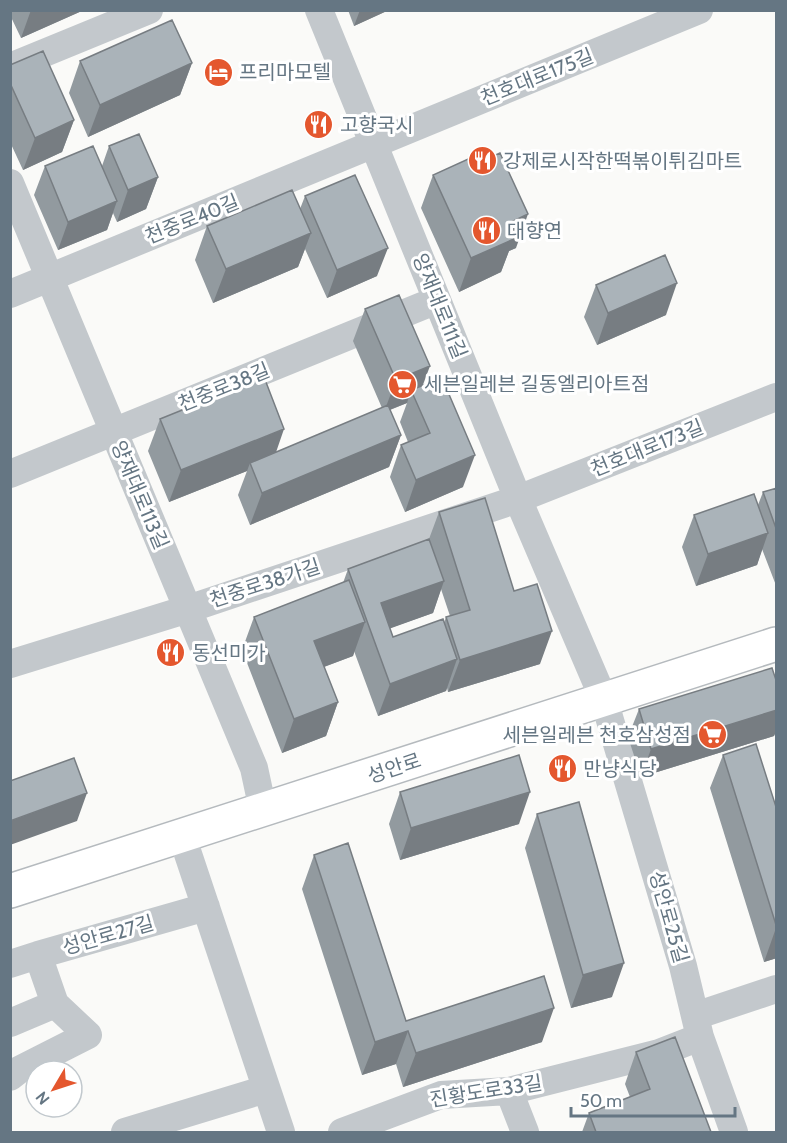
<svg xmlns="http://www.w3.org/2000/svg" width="787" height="1143" viewBox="0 0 787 1143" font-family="Cabin,'Noto Sans KR',sans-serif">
<rect width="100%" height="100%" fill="#fafaf8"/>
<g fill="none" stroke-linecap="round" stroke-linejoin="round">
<defs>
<path id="major" d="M10,891L776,644"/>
</defs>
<!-- major casing -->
<use href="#major" stroke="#b5babe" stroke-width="36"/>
<!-- minor -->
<path stroke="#c3c8cc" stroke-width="28" d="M319,10L518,499L604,700L683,966L700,1037L734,1132
M10,67L149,10
M10,183L254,768L263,810
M10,294L699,10
M10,474L437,300
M10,664L188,609L518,499L776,397
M182,836L281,1132
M10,964L38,955L206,907
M695,1016L776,989
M10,1023L55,1004
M10,1077L19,1070L88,1035L55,1004L38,955
M509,1091L525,1132
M125,1132L266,1089
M342,1132L441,1095L509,1091L659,1053L700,1037"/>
<!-- major -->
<use href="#major" stroke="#fff" stroke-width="33"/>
</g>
<!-- wall -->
<path fill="#929a9f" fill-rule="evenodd" d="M10,10H84L21,38L10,15Z
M348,10H389L354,26Z
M80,61L192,63L180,95L88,137L69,93Z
M10,65L74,120L62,152L23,170L10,142Z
M109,146L158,177L146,209L117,222L113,213L107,230L58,250L34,195L45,166H102Z
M433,175L516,248L509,251L501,272L459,292L421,208Z
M305,196L377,276L327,298L305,249L298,267L213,303L195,260L207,226L300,209Z
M596,285L666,315L597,345L584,317Z
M365,309L423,385L463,487L405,512L390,477L401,445L408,442L400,422L407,403L390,410L401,435L389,467L250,525L238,495L247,471L169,502L148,451L160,419L276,453L382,408L353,341Z
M777,488V588L762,549L757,565L696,586L682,547L694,515L758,505L763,492Z
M439,512L514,591L540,664L448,692L447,688L446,691L378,716L354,651L353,656L324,667L338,702L326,736L282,753L242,650L254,617L343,583L348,569L429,539ZM441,589L450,616L446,617L444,623L393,637L390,628L433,613Z
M777,683V729L774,736L641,777L628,737L639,709Z
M723,755L777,810V958L764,962L710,788Z
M400,792L519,824L400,860L389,824Z
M537,814L612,997L571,1008L525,848Z
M314,855L406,1021L542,1042L403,1087L396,1064L362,1075L302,889Z
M636,1052L711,1132H582L589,1113L630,1097L625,1084Z"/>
<!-- shaded-wall -->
<path fill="#777d82" d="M31,10H84L21,38Z
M360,10H389L354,26Z
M192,63L180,95L88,137L100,105Z
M74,120L62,152L23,170L35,138Z
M158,177L146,209L117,222L128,190Z
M117,201L107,230L58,250L68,222Z
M528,214L516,248L509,251L501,272L459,292L471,258L507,224Z
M311,233L298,267L213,303L226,269Z
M388,248L377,276L327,298L337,270Z
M677,283L666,315L597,345L608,313Z
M430,366L418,398L411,390L407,403L384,412L396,380Z
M284,429L273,461L250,463L247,471L169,502L181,470Z
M401,435L389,467L250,525L262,493Z
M475,455L463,487L405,512L416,480Z
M768,533L757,565L696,586L708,554Z
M444,581L433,613L372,635L381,603Z
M365,622L353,656L302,675L314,641Z
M552,631L540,664L448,692L460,660Z
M457,659L446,691L378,716L390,684Z
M338,702L326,736L282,753L294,719Z
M777,710V729L774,736L641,777L651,749Z
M530,792L519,824L400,860L411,828Z
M87,793L77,821L10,845V821Z
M776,928L777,958L764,962Z
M624,963L612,997L571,1008L583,975Z
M554,1008L542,1042L403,1087L416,1053Z
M408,1031L396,1064L362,1075L375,1042Z"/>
<!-- building -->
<path fill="#aab3b9" stroke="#777d82" stroke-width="1.5" d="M172,20L192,63L100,105L80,61Z
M43,51L74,120L35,138L10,83V65Z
M139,134L158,177L128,190L109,146Z
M93,146L117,201L68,222L45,166Z
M500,153L528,214L507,224L514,239L471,258L433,175L477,155L480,162Z
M355,175L388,248L337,270L305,196Z
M292,190L311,233L226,269L207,226Z
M665,255L677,283L608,313L596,285Z
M399,295L430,366L396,380L365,309Z
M264,377L284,429L181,470L160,419Z
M442,378L475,455L416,480L401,445L430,433L411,390Z
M388,405L401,435L262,493L250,463Z
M777,488V531L763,492Z
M754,494L768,533L708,554L694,515Z
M485,498L514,591L537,584L552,631L460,660L446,617L470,610L439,512Z
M429,539L444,581L381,603L393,637L443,619L457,659L390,684L348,569Z
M349,580L365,622L314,641L338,702L294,719L254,617Z
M772,668L777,683V710L651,749L639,709Z
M756,744L777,810V928L723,755Z
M519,755L530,792L411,828L400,792Z
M74,758L87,793L10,821V781Z
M579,802L624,963L583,975L537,814Z
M348,843L406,1021L544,976L554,1008L416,1053L408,1031L375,1042L314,855Z
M675,1037L711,1132H596L589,1113L650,1089L636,1052Z"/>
<!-- icons -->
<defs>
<symbol id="hotel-disc" viewBox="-11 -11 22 22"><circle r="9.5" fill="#e4572e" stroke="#fff"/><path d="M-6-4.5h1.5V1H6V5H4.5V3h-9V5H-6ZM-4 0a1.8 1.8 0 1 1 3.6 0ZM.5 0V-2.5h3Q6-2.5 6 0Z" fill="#fff"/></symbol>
<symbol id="restaurant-disc" viewBox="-11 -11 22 22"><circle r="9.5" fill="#e4572e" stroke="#fff"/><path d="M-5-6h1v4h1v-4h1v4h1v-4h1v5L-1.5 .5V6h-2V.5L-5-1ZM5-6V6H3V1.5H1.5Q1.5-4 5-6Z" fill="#fff"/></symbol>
<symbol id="supermarket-disc" viewBox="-11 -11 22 22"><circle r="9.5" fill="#e4572e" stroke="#fff"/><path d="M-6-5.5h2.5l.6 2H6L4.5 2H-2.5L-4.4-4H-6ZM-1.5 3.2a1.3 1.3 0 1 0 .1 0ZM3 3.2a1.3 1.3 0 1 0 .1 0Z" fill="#fff"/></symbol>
</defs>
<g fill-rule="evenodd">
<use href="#hotel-disc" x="202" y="56" width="33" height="33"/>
<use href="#restaurant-disc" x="302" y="108" width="33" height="33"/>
<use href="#restaurant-disc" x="466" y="144" width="33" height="33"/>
<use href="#restaurant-disc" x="470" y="214" width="33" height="33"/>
<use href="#supermarket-disc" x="386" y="368" width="33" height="33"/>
<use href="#restaurant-disc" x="154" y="636" width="33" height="33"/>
<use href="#supermarket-disc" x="696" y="718" width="33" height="33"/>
<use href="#restaurant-disc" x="546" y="752" width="33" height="33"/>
</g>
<g text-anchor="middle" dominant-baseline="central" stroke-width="6" stroke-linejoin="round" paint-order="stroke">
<!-- poi labels -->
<g font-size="20" fill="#657683" stroke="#fff" text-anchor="start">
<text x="239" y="72">프리마모텔</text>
<text x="340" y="125">고향국시</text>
<text x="503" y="161">강제로시작한떡볶이튀김마트</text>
<text x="507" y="231">대향연</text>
<text x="424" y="384">세븐일레븐 길동엘리아트점</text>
<text x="192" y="653">동선미가</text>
<text x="691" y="735" text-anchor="end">세븐일레븐 천호삼성점</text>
<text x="583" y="769">만냥식당</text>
</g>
<!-- street labels -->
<g font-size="20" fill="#657683" stroke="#fff">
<text transform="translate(537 77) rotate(-22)">천호대로175길</text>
<text transform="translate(192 219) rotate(-22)">천중로40길</text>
<text transform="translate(440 306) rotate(68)">양재대로111길</text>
<text transform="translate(224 387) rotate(-22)">천중로38길</text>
<text transform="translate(647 448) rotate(-22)">천호대로173길</text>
<text transform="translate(140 495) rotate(67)">양재대로113길</text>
<text transform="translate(265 583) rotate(-18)">천중로38가길</text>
<text transform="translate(394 768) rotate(-18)">성안로</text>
<text transform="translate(669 917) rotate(74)">성안로25길</text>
<text transform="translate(108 935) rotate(-16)">성안로27길</text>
<text transform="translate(486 1091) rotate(-9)">진황도로33길</text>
</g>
</g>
<!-- border -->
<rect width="787" height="1143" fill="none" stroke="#657683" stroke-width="24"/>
<!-- north arrow -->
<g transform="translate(54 1089) rotate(231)"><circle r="28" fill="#ffffff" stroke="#c1c8cd" stroke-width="1.5"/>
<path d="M0-4.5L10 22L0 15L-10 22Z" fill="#e4572e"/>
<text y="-9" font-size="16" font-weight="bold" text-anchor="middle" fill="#657683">N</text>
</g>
<!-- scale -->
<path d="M571 1107v9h164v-9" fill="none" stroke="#657683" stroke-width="3"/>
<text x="580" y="1107" font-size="18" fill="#657683" stroke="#ffffff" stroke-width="4.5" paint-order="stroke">50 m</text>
</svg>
